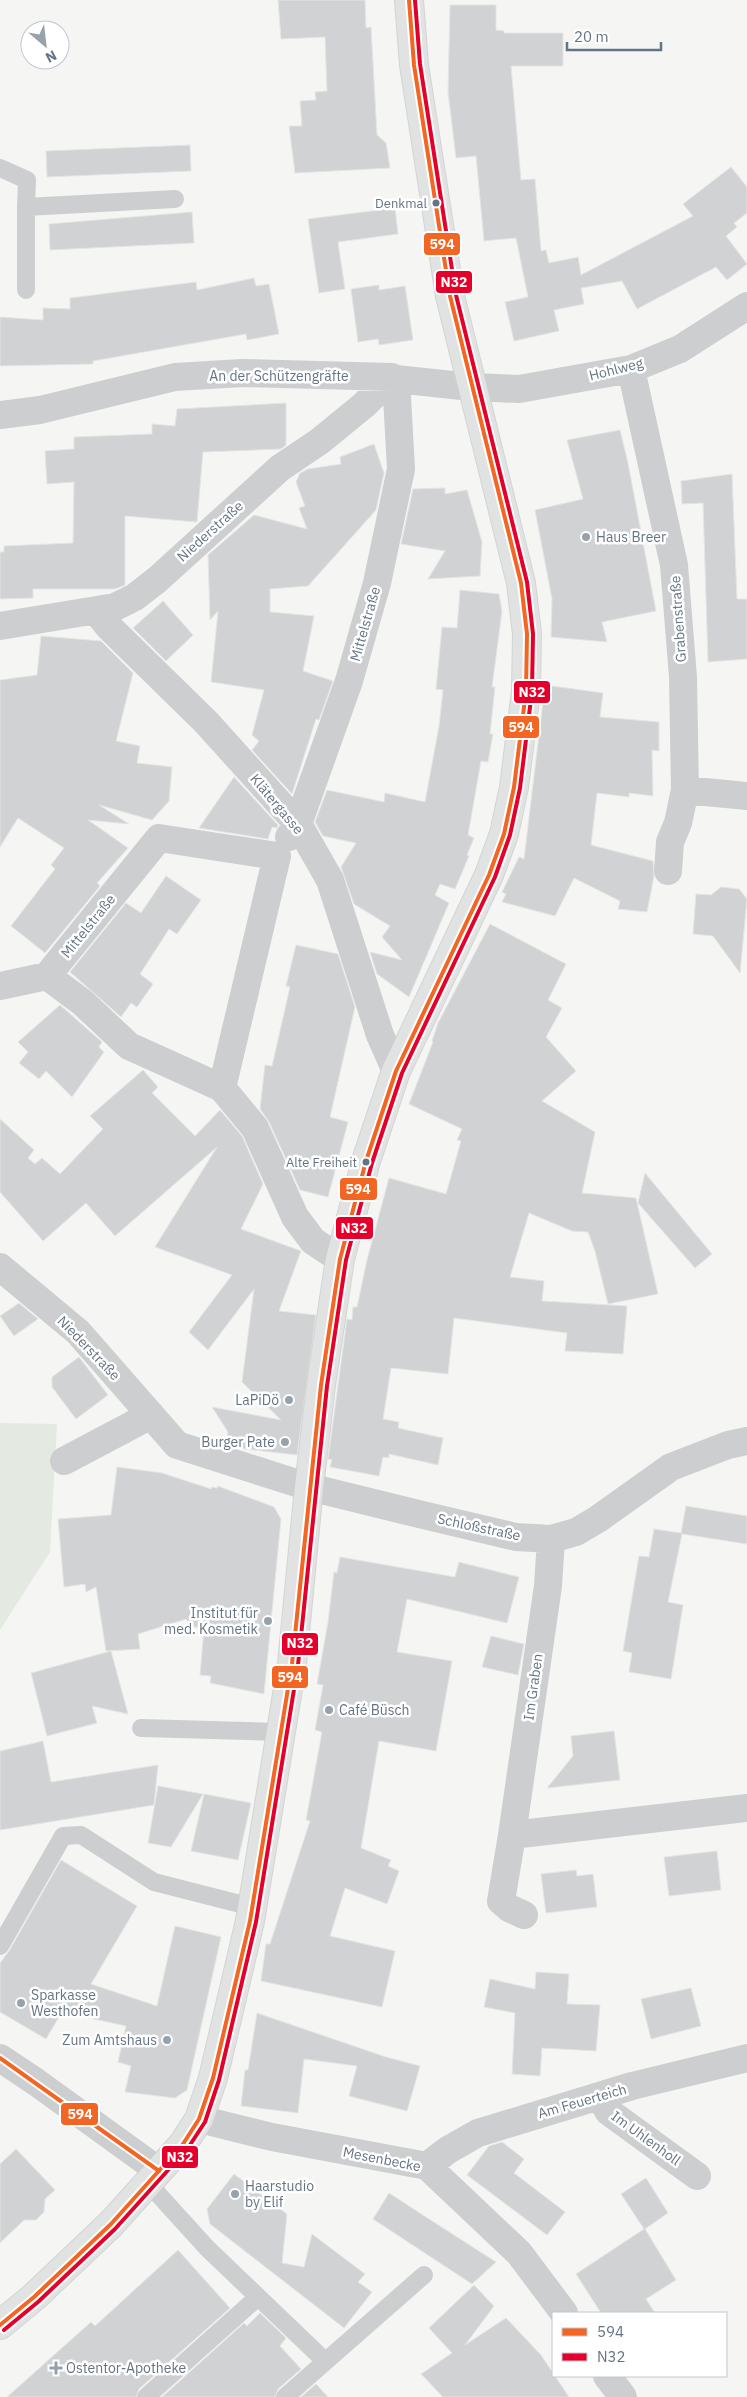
<svg xmlns="http://www.w3.org/2000/svg" width="747" height="2397" viewBox="0 0 747 2397" font-family="'IBM Plex Sans',sans-serif">
<rect width="100%" height="100%" fill="#f5f6f4"/>
<!-- green -->
<path fill="#e4e9e2" d="M0,1423L57,1424L50,1552L0,1630Z"/>
<!-- building -->
<path fill="#d1d2d3" stroke="#e4e5e4" d="M278,0H365L366,28L371,27L377,135L386,143L390,168L295,173L289,126H302L300,101L316,100L315,92L327,91L325,37L281,39Z
M450,5H496V30L504,31V33H563V66H511L521,180L535,179L541,251L546,250L549,263L578,257L581,275L693,216L683,204L731,167L747,187V213L734,223L737,227L726,236L747,264L727,280L716,267L637,309L622,281L581,288L584,304L554,310L559,331L514,341L505,302L528,297L516,238L484,241L476,156L456,158L448,92Z
M190,145L191,171L47,177L46,151Z
M395,208L398,234L338,242L345,289L319,293L308,219Z
M192,212L194,243L50,250L49,224Z
M254,278L256,286L269,284L279,334L247,340L246,334L93,361V364L0,366V317L43,320V308L70,309V298L196,282L197,290Z
M379,285V290L405,286L413,340L379,345L378,339L358,342L351,289Z
M286,403V445L281,449L203,452L197,522L125,516V585L115,589H33V598L0,599V552H4V546L73,543L74,482L47,484L45,451L74,449V437L152,434V424L175,426L177,409Z
M620,430L628,463L656,611L602,622L607,642L551,637L552,599L535,510L583,499L567,440Z
M374,444L384,473L376,510L308,586L270,589V612L314,616L303,671L333,681L319,720L316,719L292,794L252,750L259,741L252,735L264,690L211,682L218,611L210,620L208,555L254,515L307,529L299,508L305,506L296,482L300,473L308,469L341,464L340,457Z
M732,474L737,599H747V659L708,662L703,503L682,504L681,481Z
M445,488V494L467,490L482,542L480,576L428,579L445,551L401,544L413,489Z
M460,590L499,594L502,611L492,687H495L490,734H493L488,762L481,761L468,835L474,838L467,855L469,856L455,889L440,884L435,895L449,903L409,997L377,974L370,952L402,960L382,937L390,926L354,904L341,867L356,843L323,836L315,822L327,790L384,802L385,793L425,802L439,726L443,690L436,689L442,627L457,628Z
M163,601L193,635L166,661L133,628Z
M41,636L101,641L133,673L116,741L140,746L137,763L172,767L169,801L152,820L99,805L129,824L88,820L128,848L97,883L100,886L45,953L11,926L55,869L51,865L64,848L18,818L0,847V680L37,675Z
M545,685L603,693L600,717L659,722V751L652,750L653,796L629,793V797L597,793L591,845L653,861L654,876L647,912L618,909L620,901L574,878L555,916L502,902L506,894L502,892L519,857L524,859Z
M234,777L278,825L277,828L272,827L268,839L199,828Z
M166,876L201,900L177,934L169,929L140,974L153,984L137,1007L131,1003L121,1017L70,972L126,903L141,913Z
M721,887L739,889L747,899L740,973L713,936L693,934L696,894L711,895Z
M490,924L566,964L548,1000L562,1008L546,1037L576,1071L542,1101L595,1132L582,1193L636,1198L658,1294L608,1304L595,1251L588,1232L572,1231L529,1213L510,1277L544,1281L542,1301L627,1306L623,1354L565,1351L567,1333L454,1318L448,1374L391,1368L383,1419L399,1422L398,1428L443,1438L438,1465L389,1454V1458L383,1457L379,1476L330,1467L332,1460L328,1459L347,1319L352,1320L353,1307H357L367,1260L389,1178L446,1194L461,1141L457,1140L462,1129L409,1104L433,1042L432,1041L438,1023Z
M296,945L338,954L355,1007L330,1117L348,1122L328,1197L300,1190L269,1122L260,1109L265,1065L272,1066L290,987L286,986Z
M60,1005L102,1042L99,1047L104,1052L72,1097L46,1071L39,1079L19,1063L28,1052L18,1042Z
M143,1070L158,1087L152,1093L195,1136L220,1110L242,1136L263,1184L241,1229L301,1251L279,1311L316,1315L297,1455L237,1448L226,1444L228,1432L212,1407L281,1420L242,1382L254,1289L208,1350L189,1332L232,1275L155,1247L217,1147L115,1236L86,1203L43,1241L0,1192V1119L34,1150L28,1158L35,1164L42,1158L60,1174L103,1129L90,1116Z
M645,1173L712,1254L695,1268L638,1203Z
M19,1303L38,1319L14,1336L0,1316Z
M79,1357L108,1395L76,1419L52,1387V1377Z
M117,1467L162,1473L211,1489L212,1487L217,1488L218,1486L274,1507L281,1519L264,1694L210,1683L211,1676L200,1675L204,1629L191,1626L186,1619L138,1634L140,1649L106,1651L96,1587L86,1592L85,1584L64,1587L58,1519L111,1515Z
M686,1506L747,1516V1544L682,1534L668,1602L683,1605L671,1679L629,1672L632,1653L623,1651L639,1556L649,1557L654,1529L681,1533Z
M340,1557L455,1577L459,1562L519,1577L507,1623L407,1599L397,1652L452,1661L436,1751L379,1741L361,1848L391,1860L388,1866L399,1871L387,1904L345,1888L330,1936L395,1951L382,2007L261,1981L266,1944H270L310,1821L306,1820L322,1732L315,1730L323,1685L317,1684L328,1622L334,1572L337,1573Z
M491,1636L524,1644L518,1675L482,1667Z
M111,1651L128,1714L92,1706L97,1723L47,1736L31,1673Z
M614,1731L620,1780L547,1788L573,1756L571,1736Z
M43,1741L51,1782L158,1765L154,1805L0,1830V1751Z
M158,1786L203,1794L171,1847L148,1843Z
M204,1794L251,1803L238,1860L191,1851Z
M717,1851L721,1890L669,1896L664,1857Z
M61,1860L137,1906L91,1984L157,2006L175,1926L221,1937L187,2090L175,2098L125,2092L131,2066L118,2062L126,2026L62,2012L46,2039L0,2012V1963L9,1951Z
M576,1870L577,1876L593,1874L597,1907L546,1913L541,1874Z
M536,1972L569,1974L567,2004L600,2005L596,2051L542,2048L540,2076L512,2074L515,2013L484,2007L490,1979L535,1989Z
M691,1988L701,2026L651,2039L641,1999Z
M257,2013L386,2057L420,2066L407,2111L349,2096L357,2066L304,2059L298,2113L241,2106L245,2070H248Z
M502,2142L524,2159L514,2173L565,2212L547,2235L467,2175L489,2146Z
M16,2149L55,2190L45,2199L44,2212L36,2220H24L0,2243V2164Z
M234,2174L287,2214L282,2263L304,2267L312,2234L365,2274L358,2282L372,2292L344,2328L210,2224L207,2209Z
M646,2178L668,2213L645,2229L676,2280L646,2299L655,2313H601L576,2274L644,2229L621,2194Z
M389,2193L429,2219L496,2262L472,2284L373,2219Z
M178,2250L230,2308L139,2389L136,2397H7L91,2322L95,2326Z
M474,2285L494,2306L465,2345L506,2318L541,2355L569,2397H443L421,2374L452,2353L429,2328Z
M260,2313L286,2338L280,2346L301,2369L278,2389L275,2397H162L244,2323L247,2326Z
M316,2384L328,2397H301Z"/>
<g fill="none" stroke-linecap="round" stroke-linejoin="round">
<defs>
<path id="secondary" d="M0,2325L34,2297L111,2224L183,2144L199,2119L213,2078L250,1921L292,1664L309,1487L321,1385L340,1259L366,1161L396,1071L489,875L504,834L514,787L526,691L527,634L521,583L450,296L414,65L409,0"/>
</defs>
<!-- secondary casing -->
<use href="#secondary" stroke="#d2d4d4" stroke-width="30"/>
<!-- lane -->
<path stroke="#cdcecf" stroke-width="18" d="M0,168L27,180L26,207L175,199
M26,207V290
M141,1728L281,1732
M0,1946L63,1836L81,1835L154,1882L252,1907
M148,2183L207,2248L324,2360
M146,2397L258,2297
M285,2397L424,2275"/>
<!-- street -->
<path stroke="#cdcecf" stroke-width="28" d="M631,369L674,565L683,677L685,790L678,823L670,842L668,871
M0,415L40,410L175,377L242,373L392,377L396,379L471,387L519,389L631,369L680,349L747,306
M96,611L109,627L206,722L298,824L330,880L380,1035L396,1071
M0,626L115,607L135,597L158,579L280,468L320,441L364,405L392,377
M685,790L747,796
M289,837L298,824L349,681L377,583L401,469L396,379
M47,976L82,1002L129,1046L222,1088L255,1128L295,1217L313,1241L340,1259
M0,986L47,976L159,838L277,856L222,1088
M0,1267L78,1332L177,1445L309,1487L423,1515L516,1537L551,1539L576,1532L598,1519L671,1467L728,1445L747,1441
M64,1461L151,1415
M512,1835L747,1808
M524,1915L509,1908L501,1901L512,1835L548,1586L551,1539
M0,2058L36,2082L159,2171
M599,2096L609,2112L697,2176
M199,2119L272,2137L427,2166L519,2253L564,2313
M427,2166L448,2150L478,2133L632,2086L747,2058
M607,2376L623,2397"/>
<!-- secondary -->
<use href="#secondary" stroke="#e1e2e2" stroke-width="28"/>
<defs>
<path id="bus-1" d="M0,2058L159,2171
M0,2325L34,2297L111,2224L183,2144L199,2119L213,2078L250,1921L292,1664L321,1385L340,1259L366,1161L396,1071L489,875L504,834L514,787L526,691L527,634L521,583L450,296L414,65L409,0"/>
<path id="bus-2" d="M4,2330L38,2302L115,2229L188,2148L205,2122L219,2080L256,1922L298,1665L327,1386L346,1260L372,1163L402,1073L495,877L510,835L520,788L532,691L533,634L527,582L456,295L420,64L415,0"/>
</defs>
<!-- bus-1 casing -->
<use href="#bus-1" stroke="#fff" stroke-width="8"/>
<!-- bus-2 casing -->
<use href="#bus-2" stroke="#fff" stroke-width="8"/>
<!-- bus-1 -->
<use href="#bus-1" stroke="#f26522" stroke-width="4"/>
<!-- bus-2 -->
<use href="#bus-2" stroke="#e4002b" stroke-width="4"/>
</g>
<!-- markers -->
<g fill="#657485" stroke="#fff" stroke-width="2">
<circle cx="436" cy="203" r="4.5"/>
<circle cx="366" cy="1162" r="4.5"/>
</g>
<g fill="#97a2ac" stroke="#fff" stroke-width="2">
<circle cx="586" cy="537" r="5"/>
<circle cx="289" cy="1400" r="5"/>
<circle cx="285" cy="1442" r="5"/>
<circle cx="268" cy="1621" r="5"/>
<circle cx="329" cy="1710" r="5"/>
<circle cx="21" cy="2003" r="5"/>
<circle cx="167" cy="2040" r="5"/>
<circle cx="235" cy="2194" r="5"/>
<path d="M53.5 2360.5h5v5h5v5h-5v5h-5v-5h-5v-5h5z"/>
</g>
<g text-anchor="middle" dominant-baseline="central" stroke-width="5" stroke-linejoin="round" paint-order="stroke">
<!-- bus labels -->
<g font-size="13" fill="#657485" stroke="#fff" text-anchor="end">
<text x="427" y="203">Denkmal</text>
<text x="357" y="1162">Alte Freiheit</text>
</g>
<!-- street labels -->
<g font-size="14" fill="#657485" stroke="#fff">
<text transform="translate(616 369) rotate(-14)">Hohlweg</text>
<text x="279" y="376">An der Schützengräfte</text>
<text transform="translate(210 531) rotate(-42)">Niederstraße</text>
<text transform="translate(678 619) rotate(-94)">Grabenstraße</text>
<text transform="translate(365 624) rotate(-74)">Mittelstraße</text>
<text transform="translate(277 804) rotate(50)">Klätergasse</text>
<text transform="translate(88 926) rotate(-51)">Mittelstraße</text>
<text transform="translate(89 1348) rotate(46)">Niederstraße</text>
<text transform="translate(479 1527) rotate(12)">Schloßstraße</text>
<text transform="translate(533 1687) rotate(-82)">Im Graben</text>
<text transform="translate(582 2101) rotate(-16)">Am Feuerteich</text>
<text transform="translate(646 2138) rotate(36)">Im Uhlenholl</text>
<text transform="translate(382 2159) rotate(11)">Mesenbecke</text>
</g>
<!-- poi labels -->
<g font-size="14" fill="#657485" stroke="#fff" text-anchor="start">
<text x="596" y="537">Haus Breer</text>
<text x="279" y="1400" text-anchor="end">LaPiDö</text>
<text x="275" y="1442" text-anchor="end">Burger Pate</text>
<text x="258" y="1613" text-anchor="end">Institut für<tspan x="258" dy="16">med. Kosmetik</tspan></text>
<text x="339" y="1710">Café Büsch</text>
<text x="31" y="1995">Sparkasse<tspan x="31" dy="16">Westhofen</tspan></text>
<text x="157" y="2040" text-anchor="end">Zum Amtshaus</text>
<text x="245" y="2186">Haarstudio<tspan x="245" dy="16">by Elif</tspan></text>
<text x="66" y="2368">Ostentor-Apotheke</text>
</g>
</g>
<g stroke="#fff" stroke-width="2">
<rect x="423" y="232" width="38" height="24" rx="5" fill="#f26522"/>
<rect x="435" y="270" width="38" height="24" rx="5" fill="#e4002b"/>
<rect x="513" y="680" width="38" height="24" rx="5" fill="#e4002b"/>
<rect x="502" y="715" width="38" height="24" rx="5" fill="#f26522"/>
<rect x="339" y="1177" width="39" height="24" rx="5" fill="#f26522"/>
<rect x="335" y="1216" width="39" height="24" rx="5" fill="#e4002b"/>
<rect x="281" y="1632" width="38" height="24" rx="5" fill="#e4002b"/>
<rect x="271" y="1665" width="38" height="24" rx="5" fill="#f26522"/>
<rect x="60" y="2102" width="39" height="24" rx="5" fill="#f26522"/>
<rect x="161" y="2145" width="38" height="24" rx="5" fill="#e4002b"/>
</g>
<g font-size="14" text-anchor="middle" font-weight="bold" fill="#fff">
<text x="442" y="249">594</text>
<text x="454" y="287">N32</text>
<text x="532" y="697">N32</text>
<text x="521" y="732">594</text>
<text x="358" y="1194">594</text>
<text x="354" y="1233">N32</text>
<text x="300" y="1648">N32</text>
<text x="290" y="1682">594</text>
<text x="80" y="2119">594</text>
<text x="180" y="2162">N32</text>
</g>
<!-- legend -->
<rect x="552" y="2312" width="175" height="65" fill="#ffffff" stroke="#c1c7ce"/>
<rect x="562" y="2328" width="25" height="8" fill="#f26522" stroke="#c1c7ce"/>
<text x="597" y="2337" font-size="15" fill="#657485">594</text>
<rect x="562" y="2353" width="25" height="8" fill="#e4002b" stroke="#c1c7ce"/>
<text x="597" y="2362" font-size="15" fill="#657485">N32</text>
<!-- north arrow -->
<g transform="translate(45 45) rotate(152)"><circle r="24" fill="#ffffff" stroke="#c1c7ce"/>
<path d="M0-4L9 19L0 12L-9 19Z" fill="#97a2ac"/>
<text y="-8" font-size="14" font-weight="bold" text-anchor="middle" fill="#657485">N</text>
</g>
<!-- scale -->
<path d="M567 42v8h94v-8" fill="none" stroke="#657485" stroke-width="2.5"/>
<text x="574" y="42" font-size="15" fill="#657485" stroke="#ffffff" stroke-width="4" paint-order="stroke">20 m</text>
</svg>
